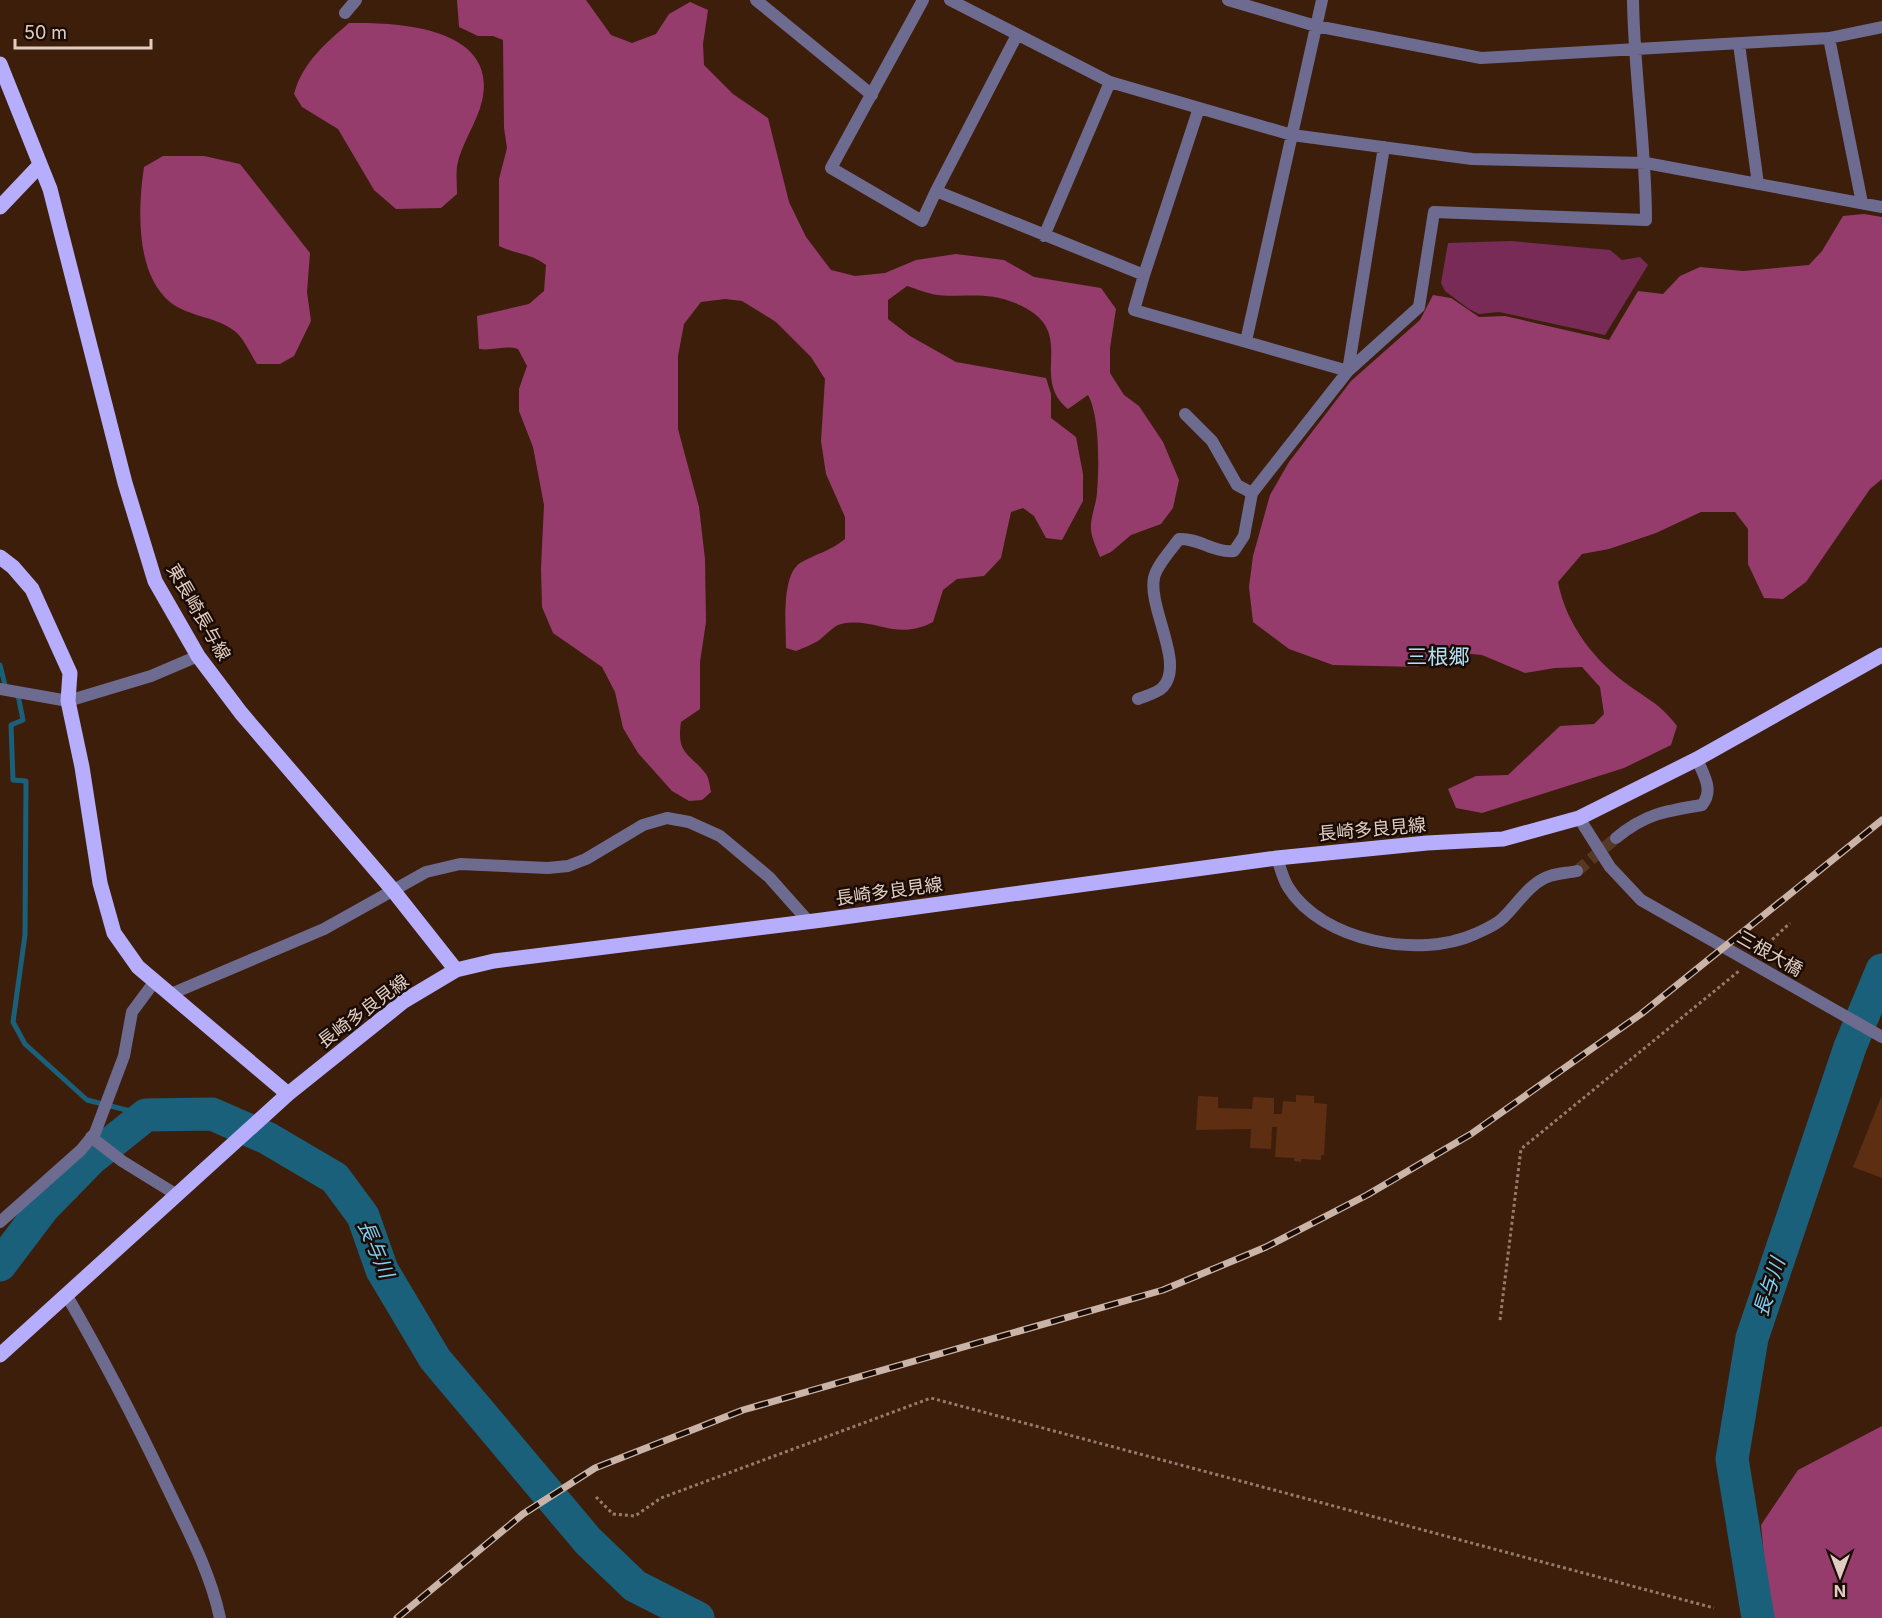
<svg xmlns="http://www.w3.org/2000/svg" width="1882" height="1618" viewBox="0 0 1882 1618" font-family="Inter,'Noto Sans JP',sans-serif">
<rect width="100%" height="100%" fill="#3d1e0b"/>
<!-- green -->
<path fill="#792b57" d="M1511,241L1610,250L1622,260L1640,257L1648,265L1605,335L1499,312L1479,314L1469,309L1445,291L1441,283L1448,243Z"/>
<!-- forest -->
<path fill="#953c6d" d="M457,0H586L611,35L632,43L656,34L669,14L690,2L708,10L703,44L704,65L733,94L768,118L789,202L806,237L831,270L855,276L885,273L916,260L956,254L1004,260L1034,277L1101,288L1116,309L1110,348V373L1124,395L1139,406L1163,442L1179,480L1173,508L1161,524L1131,535L1111,552L1100,557C1097,549 1092,539 1091,530C1090,517 1096,506 1097,493C1099,469 1100,416 1088,395L1068,409C1027,376 1082,330 1015,303C984,291 968,298 938,295C928,294 917,289 907,286L888,300V319L910,336L956,362L1046,378L1051,394V418L1076,437L1083,474V501L1062,540L1046,538L1034,516L1023,508L1011,512L1001,558L984,576L957,579L943,590L933,622C895,642 875,616 841,624C833,626 825,636 818,641C811,645 803,648 796,651L786,648C786,626 781,576 800,563C815,554 831,551 845,539V517L826,474L821,441L825,379L811,357L776,322L742,301L725,299L701,302L684,324L678,356V429L699,507L705,559L706,622L700,662V709L681,722C676,755 690,753 706,774C709,778 710,787 711,792L702,800L689,801L672,791L638,753L623,728L615,692L602,667L553,633L542,607L541,568L544,505L533,447L519,411V389L527,366L518,349C505,345 493,351 479,349L477,316L529,304L544,291L546,265C528,252 518,255 499,246V179L507,148L504,128L503,40L493,36H478L459,27Z
M349,23C398,22 499,27 482,101C477,123 461,144 457,166C456,175 457,185 457,194L441,208L396,209L374,190L338,129L302,107L294,94C303,62 325,44 349,23Z
M163,156H204L240,164L310,253L307,292L311,321L294,356L280,364H257C251,355 245,341 237,333C220,317 188,317 170,302C135,273 138,208 144,167Z
M1864,214L1882,217V479L1870,489L1806,582L1783,599L1764,598L1748,564V529L1735,512H1701L1656,533L1609,549L1582,554L1558,582C1566,625 1596,663 1631,687C1652,702 1661,705 1677,726L1671,745L1624,768L1482,813L1456,808L1448,789L1476,776L1508,775L1560,726L1594,724L1604,714L1600,687L1582,667L1555,668L1525,673L1482,655L1442,651L1418,667L1333,665L1289,649L1253,622L1249,587L1253,556L1270,495L1289,462L1351,381L1420,320L1433,295L1451,298L1479,317L1505,316L1609,340L1638,291L1663,294L1680,276L1700,267L1743,271L1809,265L1822,251L1843,216Z
M1882,1426V1618H1770L1761,1525L1798,1470Z"/>
<g fill="none" stroke-linecap="round" stroke-linejoin="round">
<!-- stream -->
<path stroke="#1b607b" stroke-width="5" d="M0,665L5,685
M18,695L23,720L11,725L13,780L26,781L25,935L13,1022L25,1044L87,1100L146,1115"/>
<!-- river -->
<path stroke="#1b607b" stroke-width="33" d="M0,1265L43,1208L92,1158L146,1115L212,1114L267,1138L335,1178L363,1216L382,1270L435,1359L588,1541L635,1586L698,1618
M1758,1618L1732,1459L1752,1338L1850,1047L1882,970"/>
</g>
<!-- building -->
<path fill="#5d2e12" d="M1296,1095L1314,1096V1103L1327,1104L1324,1155H1321V1160L1301,1159V1162L1294,1161V1158L1275,1157L1277,1127H1272L1271,1149L1250,1148L1251,1129L1196,1130L1198,1096L1218,1097V1108L1252,1109L1253,1097L1274,1098V1114H1282L1283,1101L1296,1102Z
M1882,1095V1178L1853,1167Z"/>
<g fill="none" stroke-linecap="round" stroke-linejoin="round">
<!-- minor-tunnel -->
<path stroke="#563826" stroke-width="12" stroke-dasharray="12 6" stroke-linecap="butt" d="M1577,871L1616,838"/>
<!-- path -->
<path stroke="#957b6d" stroke-width="3" stroke-dasharray="3 3" stroke-linecap="butt" d="M1759,952L1790,923
M1500,1320L1521,1149L1739,971
M596,1497L613,1514L635,1516L661,1498L931,1398L1714,1608"/>
<!-- minor -->
<path stroke="#6e6b91" stroke-width="12" d="M756,0L872,95
M923,0L831,168L922,221L936,191L1144,275L1134,310L1348,371L1419,307L1434,212L1646,220C1646,146 1634,74 1633,0
M950,0L1110,82L1292,135L1472,159L1646,163L1882,207
M1228,0L1316,26L1481,58L1829,38L1882,27
M345,13L356,0
M1829,38L1862,203
M1739,44L1758,184
M936,191L1017,35
M1044,236L1110,82
M1144,275L1199,108
M1246,341L1322,0
M1185,414L1212,441L1237,485L1252,493
M0,689L68,701
M1138,699C1145,696 1158,693 1163,687C1185,664 1148,608 1154,578C1156,566 1172,549 1179,539C1199,538 1214,553 1234,551L1244,536L1252,493L1348,371L1384,147
M1616,838C1645,814 1665,811 1702,805C1714,790 1704,776 1697,759
M1277,858C1280,867 1283,879 1288,887C1322,942 1420,959 1475,934C1484,930 1496,925 1503,918C1517,905 1530,882 1550,876C1558,873 1568,873 1577,871
M171,994L324,929L426,872L460,864L548,868L568,866L586,859L643,825L667,818L689,822L720,836L769,877L809,922
M91,1137L122,1161L177,1195
M0,1222L81,1150L95,1133L124,1056L132,1012L155,981
M67,1296C103,1358 136,1422 167,1487C187,1529 210,1571 220,1618"/>
<!-- tertiary -->
<path stroke="#6e6b91" stroke-width="12" d="M68,701L151,676L198,656
M1579,818L1610,867L1641,900L1882,1037"/>
<!-- primary -->
<path stroke="#b6adfc" stroke-width="15" d="M0,64L50,189L125,483L155,581L198,656L241,713L392,889L456,970
M0,207L40,165
M0,557L13,567L32,589L70,673L68,701L82,767L100,883L114,933L138,967L288,1094
M0,1355L288,1094L404,1001L456,970L494,961L822,920L1277,858L1427,843L1503,839L1579,818L1697,759L1882,655"/>
<defs>
<path id="rail" d="M397,1618L523,1514L595,1468L743,1410L1163,1290L1266,1247L1367,1195L1471,1134L1641,1014L1882,820"/>
</defs>
<!-- rail casing -->
<use href="#rail" stroke="#cab4a8" stroke-width="7"/>
<!-- rail -->
<use href="#rail" stroke="#1a0c05" stroke-width="4.5" stroke-dasharray="14" stroke-linecap="butt"/>
</g>
<g text-anchor="middle" dominant-baseline="central" stroke-width="5" stroke-linejoin="round" paint-order="stroke">
<!-- street labels -->
<g font-size="18" fill="#e2cdc2" stroke="#1a0c05">
<text transform="translate(199 612) rotate(60)">東長崎長与線</text>
<text transform="translate(1372 829) rotate(-5)">長崎多良見線</text>
<text transform="translate(889 891) rotate(-8)">長崎多良見線</text>
<text transform="translate(1770 953) rotate(30)">三根大橋</text>
<text transform="translate(363 1011) rotate(-37)">長崎多良見線</text>
</g>
<!-- water labels -->
<g font-size="20" font-style="italic" fill="#7dd0f6" stroke="#1a0c05">
<text transform="translate(376 1249) rotate(67)">長与川</text>
<text transform="translate(1769 1287) rotate(-72)">長与川</text>
</g>
<!-- quarter labels -->
<g font-size="21" fill="#afe0f7" stroke="#1a0c05">
<text x="1438" y="656">三根郷</text>
</g>
</g>
<!-- north arrow -->
<g transform="translate(1840 1576) rotate(180)" stroke="#1a0c05" stroke-width="4.5" paint-order="stroke">
<path d="M0-4.5L10 22L0 15L-10 22Z" fill="#e2cdc2"/>
<text y="-9" font-size="16" font-weight="bold" text-anchor="middle" fill="#e2cdc2">N</text>
</g>
<!-- scale -->
<path d="M15 39v9h136v-9" fill="none" stroke="#e2cdc2" stroke-width="3"/>
<text x="24" y="39" font-size="18" fill="#e2cdc2" stroke="#1a0c05" stroke-width="4.5" paint-order="stroke">50 m</text>
</svg>
